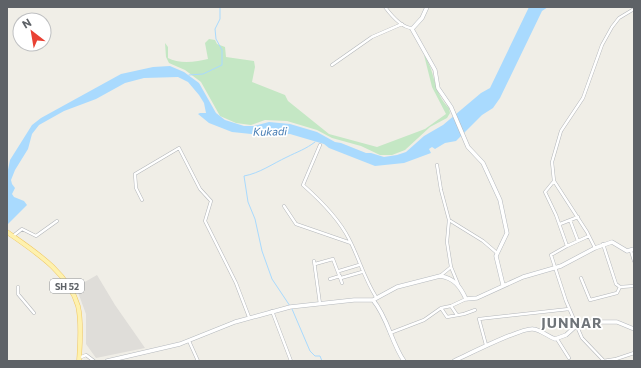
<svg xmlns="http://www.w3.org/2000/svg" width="641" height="368" viewBox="0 0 641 368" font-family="Commissioner,sans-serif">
<rect width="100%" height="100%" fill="#f0eee7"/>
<!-- industrial -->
<path fill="#dfddd9" d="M97,275L115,305L145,348L96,358L86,344V314L76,287Z"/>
<!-- green -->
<path fill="#c4e7c4" d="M209,39L215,40L217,44L225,47L226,57L254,61L255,67L252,82L285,95L288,101L329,134L377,147L425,129L446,114L432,87L424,55C436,72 433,93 449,108L450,113L447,118L430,127L405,150L392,155H380L361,146L332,138L317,130L287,121L265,120L251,125L236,123L220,116L201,82L185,70L169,63L166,57L165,43L168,47V58C178,64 197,62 208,59L205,43Z"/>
<!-- water -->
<path fill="#a9dafe" d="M529,7H548L542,11L500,98L493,108L482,115L456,141L445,143L435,149L432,147L429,149L431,153L404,163L375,166L329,148L324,144L290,134L262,135L232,132L209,123L198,114L200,113H206L204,103L199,95L188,82L178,77L144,78L125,83L96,99L64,111L39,125L32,134L28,149L15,170L11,180L12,184L15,188L12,194L14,197L24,201L27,205L7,225V175L10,160L32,125L41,118L121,74L153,67L170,66L184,72L199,83L216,113L225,120L244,126H254L269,122L290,124L317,132L335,142L341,143L366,153H371L384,157L397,155L406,152L424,136L443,125L481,93L490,88Z"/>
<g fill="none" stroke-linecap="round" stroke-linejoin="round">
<!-- stream -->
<path stroke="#a9dafe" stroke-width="1" d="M189,75L203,74L222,65V50L216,39L215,29L220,19V7
M290,306L272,279L262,251L255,219L248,202L244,176C260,173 272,164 287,157C297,152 306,149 315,142
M292,309L310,351L315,356H320L322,361"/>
<defs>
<path id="street" d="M385,7C391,15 402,28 412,28
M332,65L372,37L402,24
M320,145L303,185C320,200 339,219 349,239C359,258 364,278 376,297
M437,165L441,190L449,220
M554,181L587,232L595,248
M142,200L136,188L135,174L179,148L200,189L211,201L205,221L236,283L249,317
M284,206L296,224L351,243
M570,220L578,241
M560,224L578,217
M13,236L22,229L36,236L57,221
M603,244L616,284L620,287L634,286
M567,246L589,236
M631,251L634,261
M314,261L320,304
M315,264L333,259L342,283
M451,267L458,284
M339,271L359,265
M440,276L451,267L447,242L449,220L483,241L497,253
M341,278L362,272
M581,278L590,300L617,293L620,287
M330,279L340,276
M18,287V294L34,313
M466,299L451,306L441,308L447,317L464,314L475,310
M451,306L457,315
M272,311L291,361
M390,333L424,320L441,308
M557,339L569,358
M189,341L198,361
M486,345L479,319L569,309
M79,358L86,355L94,361
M603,361L616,359L634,353
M604,361L582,338L566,301L551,255L567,246L556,215L545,192L554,181L552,162L561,131L583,98L602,45L612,27L619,18L634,9"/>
<path id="secondary" d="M427,7L422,18L412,29L435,70L438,88L451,107L468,147L483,163L500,200L507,233L496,256L503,285
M373,300L397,287L440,276C454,278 460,286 466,299L477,298L523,277L561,266L595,248L612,242L627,251L634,249
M107,361L180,344L235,322L290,307L354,300H373C388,318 391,342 404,361
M454,361C467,355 522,327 533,329C541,330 547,336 555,339L566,335L576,326L591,322H617L634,329"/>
<path id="primary" d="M7,232C34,251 68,272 78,306C82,323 80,344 79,361"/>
</defs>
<!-- street casing -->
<use href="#street" stroke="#b4b7bb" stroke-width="3.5"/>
<!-- secondary casing -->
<use href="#secondary" stroke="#b5b9be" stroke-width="4.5"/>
<!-- primary casing -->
<use href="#primary" stroke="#f1c75f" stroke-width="5"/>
<!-- street -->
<use href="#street" stroke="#fff" stroke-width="2.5"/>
<!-- secondary -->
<use href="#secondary" stroke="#fff" stroke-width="3.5"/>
<!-- primary -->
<use href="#primary" stroke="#fef1ae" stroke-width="4"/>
</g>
<g text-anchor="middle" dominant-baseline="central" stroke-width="3.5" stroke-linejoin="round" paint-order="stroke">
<!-- shield labels -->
<rect fill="#fff" stroke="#8e9195" stroke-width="1" x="50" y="279" width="34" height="14" rx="3"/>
<g font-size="9" font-weight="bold" fill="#5e6267">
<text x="67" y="286">SH 52</text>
</g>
<!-- water labels -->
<g font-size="11" font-style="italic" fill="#437ab2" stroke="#fff">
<text transform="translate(270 131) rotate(-1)">Kukadi</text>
</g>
<!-- district labels -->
<g font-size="14" font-weight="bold" letter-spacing="1" fill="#6f7479" stroke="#fff">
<text x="572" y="322">JUNNAR</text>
</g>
</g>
<!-- border -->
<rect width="641" height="368" fill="none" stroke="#5e6267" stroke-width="16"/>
<!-- north arrow -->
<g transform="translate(32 32) rotate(329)"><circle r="19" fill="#ffffff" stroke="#bfc0c2"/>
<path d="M0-3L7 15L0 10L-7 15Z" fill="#e94134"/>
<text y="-6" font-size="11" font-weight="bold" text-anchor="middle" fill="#5e6267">N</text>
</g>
</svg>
